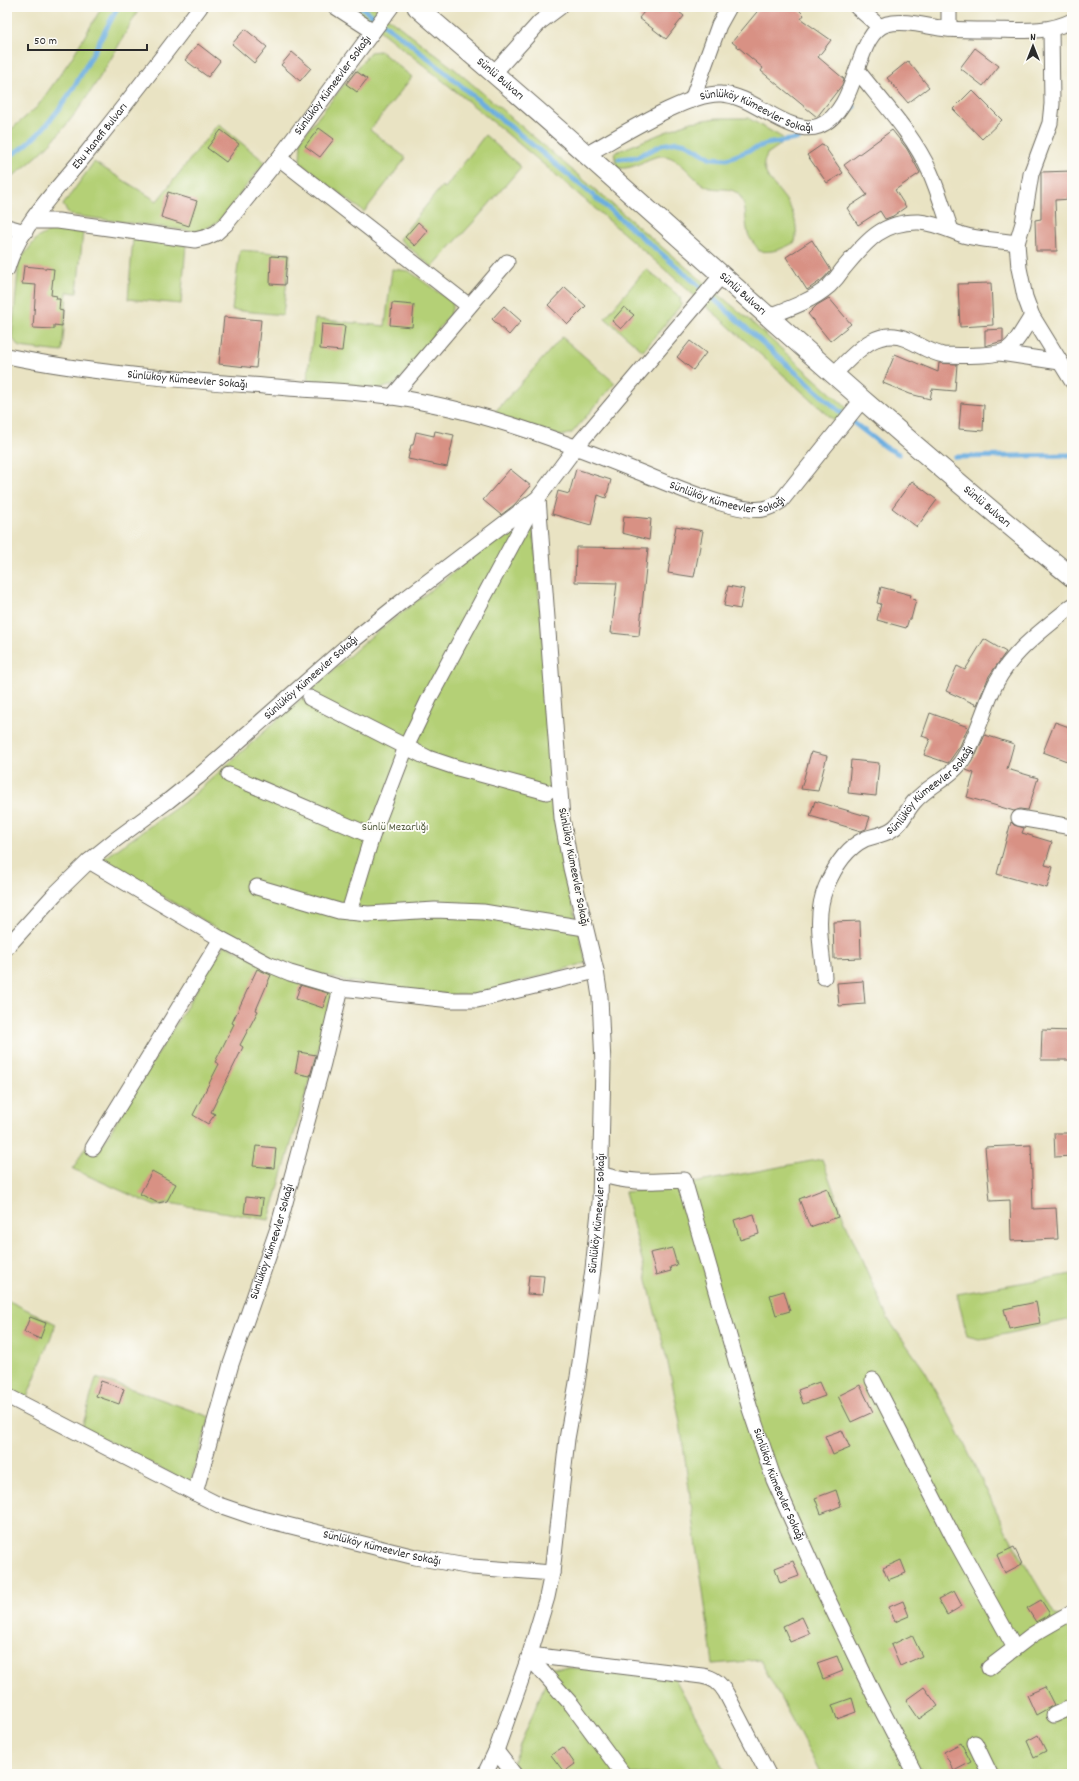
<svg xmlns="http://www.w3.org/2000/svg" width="1079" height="1781" viewBox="0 0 1079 1781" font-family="Dekko,sans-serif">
<rect width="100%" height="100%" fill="#fdfcf7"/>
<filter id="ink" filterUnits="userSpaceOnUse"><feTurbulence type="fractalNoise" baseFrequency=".025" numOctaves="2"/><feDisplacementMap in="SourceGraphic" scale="8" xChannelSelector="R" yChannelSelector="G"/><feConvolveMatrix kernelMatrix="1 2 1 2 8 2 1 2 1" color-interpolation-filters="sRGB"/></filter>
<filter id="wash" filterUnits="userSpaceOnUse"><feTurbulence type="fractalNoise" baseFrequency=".012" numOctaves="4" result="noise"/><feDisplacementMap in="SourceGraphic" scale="16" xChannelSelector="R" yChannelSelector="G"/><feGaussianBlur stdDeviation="0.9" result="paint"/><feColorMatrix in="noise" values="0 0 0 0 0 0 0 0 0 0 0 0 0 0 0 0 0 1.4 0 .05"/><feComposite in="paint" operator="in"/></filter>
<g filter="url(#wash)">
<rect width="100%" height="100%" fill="#e9e3c3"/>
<!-- green -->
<path fill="#b4d076" stroke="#707e50" d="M102,7H140C105,70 69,139 7,180V133L37,107L71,59Z
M349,7H374L457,71L663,248L747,318L846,407L836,422C677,280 518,136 349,7Z
M380,51L412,77L370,130L406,158L364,212L300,163L301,139L370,52Z
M717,118H748L783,138L780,145L767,154C766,157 763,162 764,166C766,179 775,185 782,195C793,208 799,226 795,242C783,249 772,253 759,251C756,245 749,239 748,233C744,220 748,206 739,195C732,186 718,191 708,187C691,180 680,154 660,156C645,158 636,170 617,168L614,153L680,126L691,122Z
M218,124L265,162L218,222L199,232L70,215L63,205L94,162L157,201Z
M485,135L521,167L479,216L432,267L399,239L442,186L445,188Z
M54,229L83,232L77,293L67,292L62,352L19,347L12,337L19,261L37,238Z
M133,238L186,245L181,304L128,299Z
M240,250L290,254L283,315L232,310Z
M392,269L409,271L453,303L451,313L396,384L380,389L307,380L315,319L385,326Z
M646,269L680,297L681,305L643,351L605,318Z
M562,337L615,383L572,433L561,436L493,414Z
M524,517L533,527L562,857L586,963L473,995H451L345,981L278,962L251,949L102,860L190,798L367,640Z
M224,945L333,990L310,1079L269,1220L169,1203L155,1206L73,1169L85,1147L97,1154Z
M822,1159L844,1219L888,1319L925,1371L957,1429L1006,1531L1055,1615L1072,1618V1774H821L760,1660L713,1664L680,1423L670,1372L625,1192L678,1187L694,1183Z
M1072,1274V1319L988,1338L979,1339L967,1336L957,1294Z
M7,1300L56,1324L26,1400L7,1389Z
M96,1378L138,1391L210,1417L190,1483L82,1428Z
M552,1667L672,1673L727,1774H508Z"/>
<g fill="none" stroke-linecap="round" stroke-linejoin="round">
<!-- stream -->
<path stroke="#6caee0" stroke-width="5" d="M361,7L407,41L582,186L697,284L840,412L885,447L899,454
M838,120L854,107
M7,158C14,153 21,149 27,144C67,111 93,52 118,7
M619,159L636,157L662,145L677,142L687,144L711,158L727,159L766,144L796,139L811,133
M955,457L1072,455"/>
</g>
<g id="blocks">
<!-- building -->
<path fill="#d89184" d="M648,7H673L684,16L666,39L639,18Z
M761,7H796L804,15L801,19L831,40L818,57L844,79L842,85L817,117L761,71L763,68L732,42Z
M245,29L267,47L254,63L232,44Z
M198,44L220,61L208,77L185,60Z
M975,48L999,66L983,86L960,68Z
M292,52L311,68L300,81L281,65Z
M908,61L929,87L908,103L887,78Z
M356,71L367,79L357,92L346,84Z
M972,90L1002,120L982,139L953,109Z
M319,128L334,139L320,157L305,146Z
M221,130L239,144L226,162L207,148Z
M892,130L907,149L920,173L895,190L906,207L893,216L885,219L880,211L858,225L847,208L867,195L844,165Z
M823,144L843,173L827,183L807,155Z
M1072,171V199L1055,200L1057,251H1036L1035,220L1041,219V172Z
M168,192L197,201L189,226L161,217Z
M418,222L428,231L415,246L405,237Z
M812,240L831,270L823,279L807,290L786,257Z
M271,256L287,257L285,285L270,284Z
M24,266L54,269L51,295L57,296L56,299H60L59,310L63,311L62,326L54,325V329L33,328L36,285L22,284Z
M991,283L993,325L960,327L958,284Z
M565,287L586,306L568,324L548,305Z
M829,298L851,324L830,341L808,314L817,305Z
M392,303L414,305L412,327L390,325Z
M504,306L521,321L509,335L492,319Z
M624,307L634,315L621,329L612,321Z
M224,317L261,320L256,368L219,364Z
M322,324L345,326L342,351L320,349Z
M1003,329V341L985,346V330Z
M690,341L706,353L693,370L677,357Z
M895,354L938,372L939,363L957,364L955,391L932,389L930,399L910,394L883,383Z
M961,403L984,405L983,431L959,429Z
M435,431L454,435L447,467L408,459L411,445H413L416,432L434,436Z
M510,469L531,486L514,505L501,515L483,500Z
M576,469L611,480L606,498L598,495L591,525L552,514L558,491L569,494Z
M912,481L937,500L917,527L892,508Z
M624,516L651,519L649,540L622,533Z
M676,526L703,531L694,577L668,573Z
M576,547L648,548L639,636L611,633L617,583L575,582Z
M728,586L744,589L740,609L724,606Z
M881,587L911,595L910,598L916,600L911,619H909L906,628L877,620L881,604L877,603Z
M984,639L1006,652L989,676L977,705L946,691L957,666L965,670Z
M930,713L968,727L960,746L948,763L924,755L930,739L922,736Z
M1055,722L1072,728V763L1043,752Z
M985,735L1014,744L1007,769L1038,778L1028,810L1020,809L1014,811L967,797L974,773L966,770L976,755Z
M811,752L827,756L818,791L801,789Z
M851,760L879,763L876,796L848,793Z
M815,801L870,817L866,829L861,831L810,816Z
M1011,822L1014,825L1024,828L1022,833L1052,842L1045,865L1053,867L1047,888L997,874Z
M860,921L861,958L834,959L833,922Z
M257,969L271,975L256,1010L258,1011L240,1045L243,1047L211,1112L215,1114L208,1124L193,1115L219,1064L215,1062L234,1024L232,1023Z
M863,981L865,1004L839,1006L837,983Z
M300,985L328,993L323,1008L296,999Z
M1042,1030L1072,1031V1060H1041Z
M299,1052L316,1055L310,1076L295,1073Z
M1054,1133H1072V1156L1055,1157Z
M1031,1145L1033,1209L1056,1208L1058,1239L1011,1241L1010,1200L990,1201L985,1147Z
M256,1146L276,1148L274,1168L253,1166Z
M152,1171L176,1184L167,1201L158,1203L140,1194Z
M827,1188L838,1217L810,1227L799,1199Z
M246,1197L263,1199L261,1215L244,1213Z
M754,1214L759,1234L740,1240L734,1220Z
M672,1248L677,1265L670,1267L671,1271L656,1275L650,1253Z
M529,1275L544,1276L542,1295L527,1294Z
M784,1291L790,1311L776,1315L770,1295Z
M1036,1302L1040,1323L1009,1329L1004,1309Z
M30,1317L46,1323L40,1339L24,1332Z
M101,1381L124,1389L119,1404L96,1396Z
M819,1382L825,1396L803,1404L798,1390Z
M860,1385L873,1412L851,1422L838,1396Z
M842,1430L850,1448L833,1455L825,1436Z
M836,1490L841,1506L821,1514L815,1498Z
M1014,1547L1022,1564L1005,1573L997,1555Z
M901,1560L906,1573L888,1580L883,1568Z
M793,1561L799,1576L780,1583L775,1568Z
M954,1591L962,1606L947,1615L938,1599Z
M1041,1600L1050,1614L1036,1622L1027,1608Z
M903,1601L909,1616L895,1622L889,1607Z
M802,1617L810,1634L790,1642L783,1626Z
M912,1635L922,1656L900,1666L891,1645Z
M837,1656L843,1671L823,1679L817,1663Z
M924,1687L938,1706L919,1719L906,1700Z
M1045,1687L1054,1705L1036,1715L1027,1695Z
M852,1698L856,1712L837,1719L832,1705Z
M1038,1735L1046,1751L1034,1757L1027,1741Z
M961,1743L971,1762L954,1771L944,1752Z
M563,1747L575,1764L564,1772L551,1755Z"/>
</g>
</g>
<g filter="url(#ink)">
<use href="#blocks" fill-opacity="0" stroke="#6e6b60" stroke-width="1"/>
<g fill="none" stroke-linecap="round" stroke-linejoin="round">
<defs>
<g id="minor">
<path d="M336,7L373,31"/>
<path d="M857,7L880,27"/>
<path d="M949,29V7"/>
<path d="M1051,29L1052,104L1050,123L1031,174L1023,223L1017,243L1019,268L1025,297L1032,316L1072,381"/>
<path d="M857,70C882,102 913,134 930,172C938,190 944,211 951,230"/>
<path d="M493,74L540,22L560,7"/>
<path d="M692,100L719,25L729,7"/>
<path id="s1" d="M587,154C617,138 688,92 721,94C754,95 789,137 819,126C860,110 854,33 887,24C905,19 928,27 947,29C961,30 975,30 989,30C1017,30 1046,34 1072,21"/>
<path d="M279,158L469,306"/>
<path id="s2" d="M33,221H58L195,240L207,237L216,233L226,224L279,158L391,7"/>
<path d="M7,227L25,232"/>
<path id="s3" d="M7,269C18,228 59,187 86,154C125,105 163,57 200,7"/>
<path d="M767,317C788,309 812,301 829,286C834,281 839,275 843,269C865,243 881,221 919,222C935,223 949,230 963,235C980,240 1000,240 1017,243"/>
<path d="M1000,353L1060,362"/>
<path id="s4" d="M7,356C103,376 203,381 301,389C332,391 363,392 393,397C476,409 557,439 634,470C663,481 734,514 763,509C770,508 775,505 781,501L862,400"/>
<path d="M833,375C853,356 875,326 906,339C918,344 929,352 943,355C959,355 995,358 1008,349C1018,342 1025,326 1032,316"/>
<path d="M392,397L507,262"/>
<path d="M310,698L428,758L458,768L547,792"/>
<path d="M229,775L372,836"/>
<path d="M1019,818L1072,827"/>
<path d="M89,861L221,939L268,964L290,973L341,988L451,1000H477L596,971"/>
<path d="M257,887L339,911L368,914L435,910L483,912L585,928"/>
<path d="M349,912L372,836L406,747L431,695L535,502"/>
<path id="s5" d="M7,947L55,894L89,861L115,840L168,801L198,777L355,639L405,599L538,498L576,447L721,276"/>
<path id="s6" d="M824,977C822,948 814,915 826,887C834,868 846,848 865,839C873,836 883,835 891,830C902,824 906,811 914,802C926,788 943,781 956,768C974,750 984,705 997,681C1014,650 1045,628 1072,606"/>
<path d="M93,1148L221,939"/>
<path id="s7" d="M601,1174C628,1184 656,1181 684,1180L750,1409L774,1480L821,1585L874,1695L915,1774"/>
<path d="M873,1380L953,1536L1015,1648"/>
<path id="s8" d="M7,1396L195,1493L219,1505L251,1516L415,1557L472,1567L552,1573"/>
<path id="s9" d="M195,1493L231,1364L278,1228L323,1063L341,988"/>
<path d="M530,1655L702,1676C714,1678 720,1683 726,1693L768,1774"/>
<path d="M529,1657L572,1705L623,1774"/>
<path d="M989,1668L1032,1635L1072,1612"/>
<path d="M1054,1715L1072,1707"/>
<path d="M975,1743L990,1774"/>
<path d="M496,1751L514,1774"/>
<path id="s10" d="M485,1774L496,1751L529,1657L547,1597L552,1573L567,1439L578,1377L593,1269L600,1202L603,1064L600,997L596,971L571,868L562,818L538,498"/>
</g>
<g id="major">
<path id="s11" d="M417,7C474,57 532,105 588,156C748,298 906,442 1072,577"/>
</g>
</defs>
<!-- minor casing -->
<use href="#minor" stroke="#6e6b60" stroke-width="17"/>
<!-- major casing -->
<use href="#major" stroke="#6e6b60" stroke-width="21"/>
<!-- minor -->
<use href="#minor" stroke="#fff" stroke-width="15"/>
<!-- major -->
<use href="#major" stroke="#fff" stroke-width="19"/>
</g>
</g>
<g text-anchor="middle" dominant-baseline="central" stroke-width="3.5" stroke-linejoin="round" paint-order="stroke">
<!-- street labels -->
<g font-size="12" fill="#2b2b2b" stroke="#fdfcf7">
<text stroke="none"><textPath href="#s11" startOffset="110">Sünlü Bulvarı</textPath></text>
<text stroke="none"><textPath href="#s2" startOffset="374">Sünlüköy Kümeevler Sokağı</textPath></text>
<text stroke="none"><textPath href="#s1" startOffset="187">Sünlüköy Kümeevler Sokağı</textPath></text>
<text stroke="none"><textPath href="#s3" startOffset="163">Ebu Hanefi Bulvarı</textPath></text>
<text stroke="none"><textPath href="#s11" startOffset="434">Sünlü Bulvarı</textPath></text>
<text stroke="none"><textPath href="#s4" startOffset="182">Sünlüköy Kümeevler Sokağı</textPath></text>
<text stroke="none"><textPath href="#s4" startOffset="740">Sünlüköy Kümeevler Sokağı</textPath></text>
<text stroke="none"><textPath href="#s11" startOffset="758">Sünlü Bulvarı</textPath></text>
<text stroke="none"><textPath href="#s5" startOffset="407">Sünlüköy Kümeevler Sokağı</textPath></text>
<text stroke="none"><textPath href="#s6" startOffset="238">Sünlüköy Kümeevler Sokağı</textPath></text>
<text transform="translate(573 867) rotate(79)">Sünlüköy Kümeevler Sokağı</text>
<text stroke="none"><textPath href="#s10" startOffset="575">Sünlüköy Kümeevler Sokağı</textPath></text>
<text stroke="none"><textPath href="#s9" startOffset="263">Sünlüköy Kümeevler Sokağı</textPath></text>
<text stroke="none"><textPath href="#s7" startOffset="403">Sünlüköy Kümeevler Sokağı</textPath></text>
<text stroke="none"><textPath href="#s8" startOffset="407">Sünlüköy Kümeevler Sokağı</textPath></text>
</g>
<!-- park labels -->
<g font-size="12" fill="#545d42" stroke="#fdfcf7">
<text x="395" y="827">Sünlü Mezarlığı</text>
</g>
</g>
<!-- margin -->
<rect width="1079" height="1781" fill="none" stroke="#fdfcf7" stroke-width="24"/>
<!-- north arrow -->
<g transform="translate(1033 46)" stroke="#fdfcf7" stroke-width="3" paint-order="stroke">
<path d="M0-3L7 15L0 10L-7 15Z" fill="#2b2b2b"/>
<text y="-6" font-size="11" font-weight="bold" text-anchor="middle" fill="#2b2b2b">N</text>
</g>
<!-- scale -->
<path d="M28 44v6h119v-6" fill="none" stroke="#2b2b2b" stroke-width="2"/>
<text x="34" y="44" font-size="12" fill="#2b2b2b" stroke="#fdfcf7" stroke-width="3" paint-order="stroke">50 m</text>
</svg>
